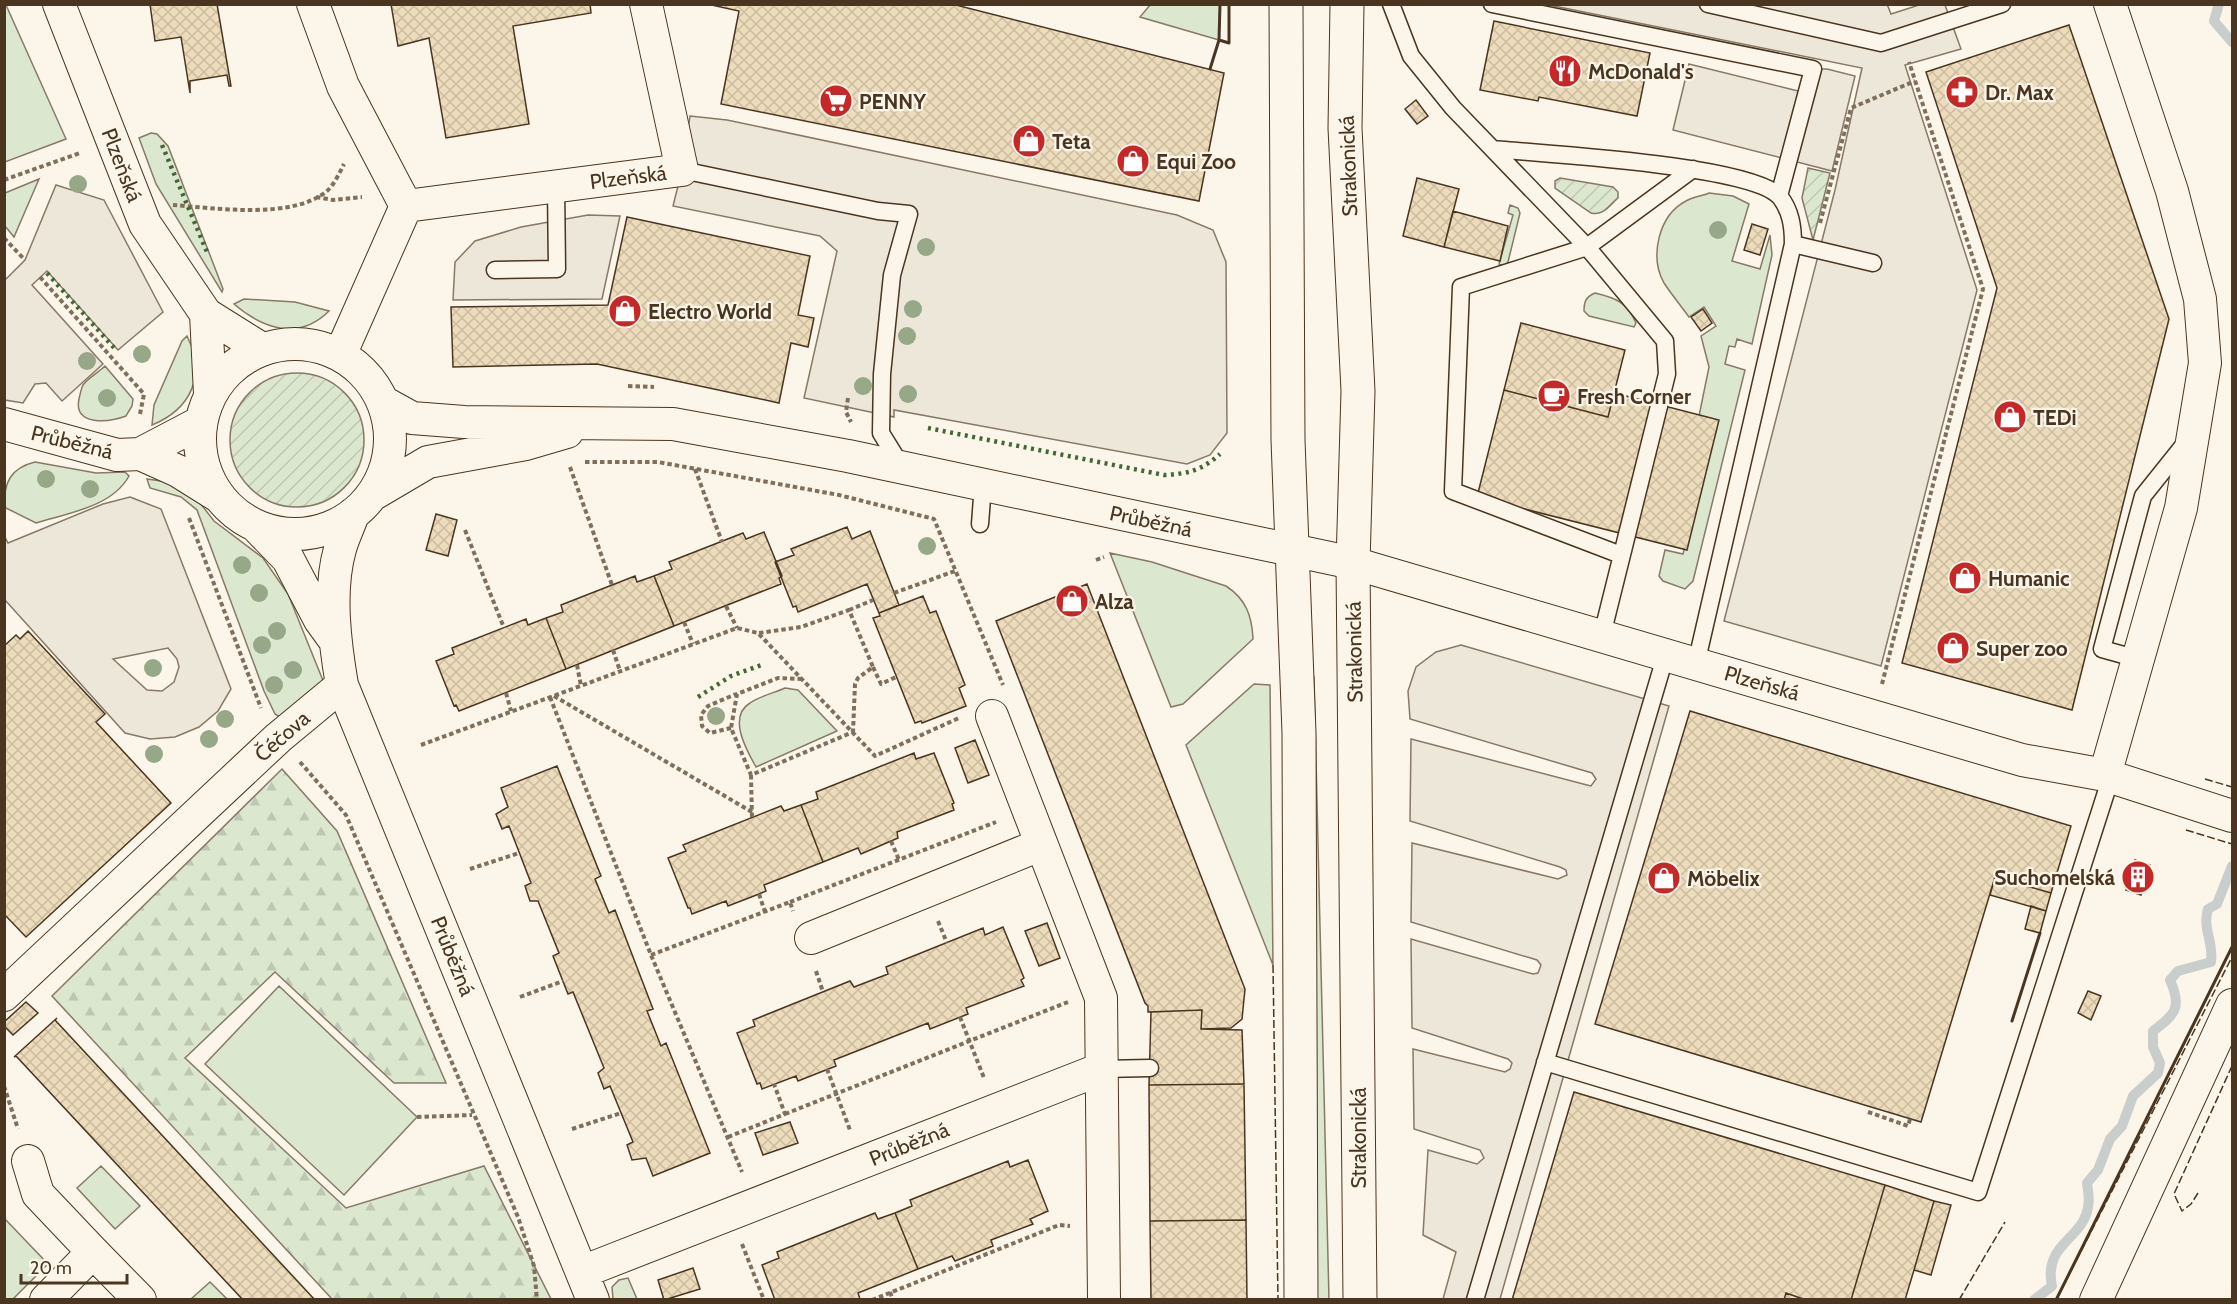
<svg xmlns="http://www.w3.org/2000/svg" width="2237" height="1304" viewBox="0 0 2237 1304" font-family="Cabin,sans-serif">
<defs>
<pattern id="forest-firs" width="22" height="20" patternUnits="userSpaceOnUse" patternTransform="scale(1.5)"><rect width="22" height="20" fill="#dce7d0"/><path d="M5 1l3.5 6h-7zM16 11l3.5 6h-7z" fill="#bec7b2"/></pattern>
<pattern id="garden-furrows" width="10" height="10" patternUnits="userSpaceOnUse" patternTransform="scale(1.5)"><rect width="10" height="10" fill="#dce7d0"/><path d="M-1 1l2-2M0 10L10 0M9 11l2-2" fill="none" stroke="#bec7b2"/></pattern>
<pattern id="building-cross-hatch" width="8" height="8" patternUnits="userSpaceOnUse" patternTransform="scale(1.5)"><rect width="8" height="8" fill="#ecdcbc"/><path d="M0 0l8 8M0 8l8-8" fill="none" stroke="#ccbda1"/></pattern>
</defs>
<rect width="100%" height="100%" fill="#fbf6e9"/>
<!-- green -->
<path fill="#dce7d0" stroke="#887966" stroke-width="1.5" d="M6,5L66,139L5,162L4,5Z
M1150,5H1220L1219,40L1140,17Z
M151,133L157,134L168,146L223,289L222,292L156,184L139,138Z
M39,179L14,237L5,226V193Z
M1709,193L1733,196L1749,204L1732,261L1760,269L1770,235L1772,255L1752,344L1737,339L1735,347L1729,346L1725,364L1745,370L1693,581L1685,589L1663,581L1659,576L1665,550L1683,554L1717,421L1699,416L1709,367L1701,336L1716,326L1704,307L1689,317C1681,306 1672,295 1664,283C1649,256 1659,215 1686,201C1693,197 1702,196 1709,193Z
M1510,205L1518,208L1520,213L1508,262L1504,266L1499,264L1513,215L1508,213Z
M1595,293C1616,298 1627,302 1636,323L1634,327L1589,316L1584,311C1584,301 1586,297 1595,293Z
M244,299L295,302L329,311C299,341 263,329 234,304Z
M187,336C207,375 191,409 152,425L154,405L182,341Z
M105,366L133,399L132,406L126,416C110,422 73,427 79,399C80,395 81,389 83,385C88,378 99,372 105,366Z
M35,462L96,473L125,472L129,476C112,507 68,513 36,523L4,507C4,483 10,468 35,462Z
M147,479L168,482L200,503L214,521L263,558L288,594L324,683L286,721L275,714L264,691L197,510L181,497L150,488Z
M1110,553L1152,562L1226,586C1246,599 1252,616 1253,639L1183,704L1171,707Z
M1302,675L1314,677L1329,1300L1316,1299Z
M1254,684L1270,685L1273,965L1186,745Z
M785,688L798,690L837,731L756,767C747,751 727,717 750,703C760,696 774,693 785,688Z
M279,986L417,1117L344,1195L205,1064Z
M101,1166L140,1206L115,1229L77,1188Z
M5,1219L48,1264L13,1299H5Z
M628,1278L637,1299H613L612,1287L619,1280Z
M210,1282L227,1299H191Z"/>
<!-- forest -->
<path fill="url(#forest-firs)" stroke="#887966" stroke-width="1.5" d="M282,769L337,831L446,1083H394L275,972L185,1058L346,1208L484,1166L551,1299H332L52,996Z"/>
<!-- garden -->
<path fill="url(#garden-furrows)" stroke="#887966" stroke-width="1.5" d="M1808,168L1830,173L1813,240L1802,198Z
M1560,178L1613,187L1618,192V198C1609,206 1603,216 1591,213L1555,188V181Z
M230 440a67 67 0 1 1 134 0a67 67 0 1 1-134 0Z"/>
<!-- parking -->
<path fill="#ede7d9" stroke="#887966" stroke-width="1.5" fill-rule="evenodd" d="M1887,4L1891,14L1919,5H1945L1961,49L1905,65L1977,290L1881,666L1724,621L1835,190L1862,68L1549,5Z
M1689,64L1806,93L1813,69H1827L1855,76L1832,171L1673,130Z
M690,116L727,120L1177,215L1213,230L1226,262L1227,433L1210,455L1187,464L894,410V417L804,398L837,251L820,236L673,206L682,170Z
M56,185L104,200L163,312L118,350L47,271L32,285L103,364L62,401L46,383L35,384L23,403L5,400V280L25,260Z
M588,215L620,216L602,299L453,300L455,262L475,241L521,227Z
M130,497L161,509L231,689L218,711L199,727L175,737L150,739L125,733L5,600V537L8,543L103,504ZM168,648L177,659L179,667L174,682L162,691L147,690L113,659Z
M1461,645L1669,706L1500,1299H1443L1456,1252L1423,1235L1428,1150L1477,1164L1484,1158L1480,1150L1414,1129L1413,1049L1505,1072L1510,1069L1512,1063L1508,1059L1412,1028L1411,939L1533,974L1538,973L1541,965L1537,960L1411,922L1412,843L1558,879L1567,875L1566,870L1560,867L1410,821L1411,739L1587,785L1591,786L1596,779L1592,773L1410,719L1408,691L1416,667L1436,652Z"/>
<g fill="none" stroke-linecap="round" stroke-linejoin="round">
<!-- stream -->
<path stroke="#c9cecd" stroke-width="10" d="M2219,4L2214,21L2232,42
M2034,1300L2052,1286C2043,1243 2083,1240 2088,1207C2090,1199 2088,1191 2087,1183L2098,1170L2110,1139L2122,1126L2133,1096L2158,1073L2160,1063L2153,1047V1031C2176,1014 2182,1007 2170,980L2178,971L2211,962C2214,943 2202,928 2208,909L2217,904L2232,866"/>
</g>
<!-- building -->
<path fill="url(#building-cross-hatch)" stroke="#4a3520" stroke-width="1.5" d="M150,4H217L231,86H229L227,75L190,81V93L181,37L155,41Z
M391,4H590L591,13L513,26L529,124L446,138L429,38L398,46Z
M707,4H952L1224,73L1199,201L721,104L739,11Z
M1494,21L1650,53L1637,116L1539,97L1538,101L1480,90Z
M2069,25L2169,319L2072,710L1902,663L1997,288L1926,72Z
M1416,100L1428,116L1417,124L1405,109Z
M1417,178L1459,189L1444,247L1403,236Z
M1453,211L1508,226L1500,261L1444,247Z
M627,217L810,256L798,315L814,318L808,347L791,343L779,403L597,364L453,367L451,307L608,305Z
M1752,224L1768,229L1760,255L1744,250Z
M1703,309L1712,323L1701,331L1691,317Z
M1521,323L1625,350L1608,417L1504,390Z
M1504,390L1608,417L1614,393L1719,420L1687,550L1477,497Z
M436,514L457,520L448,556L426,550Z
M847,527L852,539L870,531L899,605L879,613L867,584L798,612L796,606L793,607L775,562L794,555L791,549Z
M764,532L782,576L779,578L781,584L674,626L654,576L672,569L669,562L743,533L746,539Z
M635,576L637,582L654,576L674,626L566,669L546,618L563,612L561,605Z
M1087,584L1245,989L1242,1019L1231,1028L1201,1029L1202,1010L1148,1012V1006L1145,1003L996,621Z
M923,596L930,613L936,611L965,685L959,688L966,706L922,723L921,721L915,723L873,618L880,616L879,613Z
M546,618L566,669L459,711L456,705L454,706L436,661L454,654L452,648L526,619L528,625Z
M28,631L105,714L96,722L171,803L26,937L4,914V646L16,635L20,639Z
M1690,711L2071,826L2051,893L1995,877L1921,1122L1595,1024Z
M975,740L989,775L968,783L955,748Z
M914,753L916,759L934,753L954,803L952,804L954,810L897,832L898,838L861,854L858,848L823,862L801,805L818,799L816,792Z
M557,766L601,876L595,879L609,913L615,910L653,1009L647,1011L661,1046L666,1043L710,1153L653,1176L646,1158L632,1160L627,1145L633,1142L610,1086L604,1089L598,1073L604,1068L573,992L568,994L553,956L559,953L538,901H530L525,886L531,883L509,826L502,829L496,814L508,807L501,788Z
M801,805L823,862L764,885L766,891L759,894L728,906L726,901L692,914L690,908H688L668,858L686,851L683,845L781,806L784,811Z
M2135,860L2150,865L2141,895L2126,890Z
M1995,877L2051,893L2046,911L1990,895Z
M2031,906L2046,911L2040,933L2025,929Z
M1047,923L1060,958L1039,966L1025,931Z
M1003,927L1024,978L1021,980L1024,986L966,1008L968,1014L930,1029L928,1023L834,1060L836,1066L798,1081L796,1076L762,1089L760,1083L757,1084L737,1033L755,1026L753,1020L850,981L854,987L888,974L886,967L983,928L985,935Z
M2088,991L2101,996L2091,1020L2078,1013Z
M26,1002L38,1013L13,1035L4,1026V1022Z
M1202,1010L1201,1029L1242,1030L1244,1084L1149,1085L1151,1012Z
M57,1018L55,1020L315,1300H243L16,1056L14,1057Z
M1244,1084L1246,1220L1150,1221L1149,1085Z
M1574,1092L1885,1185L1851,1300H1806L1786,1293L1784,1300H1512Z
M790,1122L798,1143L763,1155L755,1133Z
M1028,1160L1048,1211L1030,1219L1033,1224L991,1240L993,1246L955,1261L952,1256L918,1269L895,1213L912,1206L910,1200L1008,1161L1010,1167Z
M1885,1185L1934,1201L1914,1270L1905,1300H1851Z
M1934,1201L1951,1205L1931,1275L1914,1270Z
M875,1213L878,1219L895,1213L918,1269L858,1293L860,1299L858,1300H775L762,1265L779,1258L777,1252Z
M1246,1220L1247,1300H1151L1150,1221Z
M693,1268L700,1289L664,1300L658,1280Z
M1786,1293L1806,1300H1784Z"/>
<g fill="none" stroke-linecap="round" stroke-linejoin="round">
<defs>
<path id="service" d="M1391,4L1411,56L1453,108L1587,247L1461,287L1453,491L1621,555
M1492,4L1813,69L1779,196
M1708,4L1881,43L2002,4
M1493,149C1544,154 1752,165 1780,197C1791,211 1793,227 1793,244L1696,664
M682,170L878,211L909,214L892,275L882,374L881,433L902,467
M1793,244L1873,263
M495,270L557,269L556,187
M980,524L983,485
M1602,635L1667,374L1665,341L1587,247L1693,169
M2138,659L2102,649L2143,496L2187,441
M1545,1062L1978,1192L2111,777
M1101,1069L1150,1068
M1475,1300L1666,654"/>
<path id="minor" d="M59,4L145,224L206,314L210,394
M313,4L343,86L406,206
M406,206L682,170L646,4
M206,314L262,349
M200 439a95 95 0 1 1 190 0a95 95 0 1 1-190 0Z
M340,355L406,206
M383,402L412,418L464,422L673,424L848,456L1353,563L2022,760L2105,775L2232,816
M4,424L117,455L140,454L178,471L218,496
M140,454L201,422
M372,495L428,462L526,444L567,432
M353,514C349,526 343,538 340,549C328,591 335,644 342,685L593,1300
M256,526L288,559L320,620L333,638
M992,716L1101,998L1104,1300
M2105,775L2181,508L2205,363L2200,299L2172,191L2110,4
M811,938L1040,845
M4,995L278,738L342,685
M28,1161L38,1194L93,1252
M582,1272L1101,1069
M46,1300L93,1252L140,1300
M2096,1300L2232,1005"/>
<path id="primary" d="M1286,4L1288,440L1299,733L1301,1300
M1347,4L1345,128L1358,391L1353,563L1360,1300"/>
</defs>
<!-- service casing -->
<use href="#service" stroke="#4a3520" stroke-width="19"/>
<!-- minor casing -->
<use href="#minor" stroke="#4a3520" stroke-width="34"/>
<!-- primary casing -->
<use href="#primary" stroke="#4a3520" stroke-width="35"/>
<!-- path -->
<path stroke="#7f6f5c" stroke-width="4" stroke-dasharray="4.5 3" stroke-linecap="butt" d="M4,180L80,153
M316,197L333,200L362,197
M173,205C215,208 292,220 327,191C334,185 340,172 344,164
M1820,223L1851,108L1915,81
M4,238L25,260
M40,277L144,394L140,414
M628,386L654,387
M848,398L846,412L851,422
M585,462H658L839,495L934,519L1003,685
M570,467L612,585
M695,469L722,542
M189,518L261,708
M465,530L504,628
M1096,560L1104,557
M894,593L955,571
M726,606L737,628
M849,610L873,600
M684,622L693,644
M759,633L801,627L849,610L873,667L858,678L855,684L853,732
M613,650L620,671
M577,665L581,686
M873,667L881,684L896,677
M802,679L778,678L737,694L731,728L751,775L853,732
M1882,684L1983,289L1909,62
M506,693L511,711
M554,696L752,812
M550,697L651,955L742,1172
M731,728L710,733L702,726L701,715L708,706L736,694
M421,745L737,628L758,633L875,756L959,718
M300,762L346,815L518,1217L534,1266L537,1300
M751,775L752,818
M891,841L899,860
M470,869L519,853
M759,894L765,912
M790,902L996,822
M938,921L947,943
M651,955L790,902L793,911
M816,971L823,992
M520,997L563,981
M960,1017L984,1078
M827,1069L850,1130
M4,1086L18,1129
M1868,1112L1908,1126L1910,1119
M785,1114L1068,1002
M417,1117L472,1115
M572,1129L621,1113
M728,1137L785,1114L774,1084
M742,1244L764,1300
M890,1292L893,1300
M872,1300L1059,1225L1070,1226"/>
<!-- service -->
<use href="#service" stroke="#fbf6e9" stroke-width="16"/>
<!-- minor -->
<use href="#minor" stroke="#fbf6e9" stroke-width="32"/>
<!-- primary -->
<use href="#primary" stroke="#fbf6e9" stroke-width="33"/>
<!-- hedge -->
<path stroke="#436837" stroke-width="4.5" stroke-dasharray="3 4.5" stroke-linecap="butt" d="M162,145L207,252
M47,273L116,350
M928,428L1164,475C1188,474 1202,470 1220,454
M698,697L731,676L764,664"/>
<!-- fence -->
<path stroke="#4a3520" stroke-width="1.5" stroke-dasharray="8 3" stroke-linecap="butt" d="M2205,779L2232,787
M2186,830L2232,844
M1273,965L1278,1300
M2198,1193L2191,1204L2182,1211L2174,1194L2232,1066
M1959,1300L2005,1222
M2056,1300L2232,957"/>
<!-- wall -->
<path stroke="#4a3520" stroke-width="3" d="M1219,40L1229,43V4
M1210,69L1219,40L1220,4
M2012,1021L2040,933
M2056,1300L2232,947"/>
</g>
<!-- trees -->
<g fill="#96a887">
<circle cx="78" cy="184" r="9"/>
<circle cx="1718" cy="230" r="9"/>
<circle cx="926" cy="247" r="9"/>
<circle cx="913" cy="309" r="9"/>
<circle cx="907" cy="336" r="9"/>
<circle cx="142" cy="354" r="9"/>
<circle cx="87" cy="361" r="9"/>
<circle cx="863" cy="386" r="9"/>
<circle cx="908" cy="394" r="9"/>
<circle cx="107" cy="398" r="9"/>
<circle cx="46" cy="479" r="9"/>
<circle cx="90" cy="489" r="9"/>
<circle cx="927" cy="546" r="9"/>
<circle cx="242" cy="565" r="9"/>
<circle cx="259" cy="593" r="9"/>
<circle cx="277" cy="631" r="9"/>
<circle cx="262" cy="645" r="9"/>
<circle cx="153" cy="668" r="9"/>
<circle cx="293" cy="670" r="9"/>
<circle cx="274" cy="685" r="9"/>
<circle cx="716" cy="716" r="9"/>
<circle cx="225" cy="719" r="9"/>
<circle cx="209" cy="739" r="9"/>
<circle cx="154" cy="754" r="9"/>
</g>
<!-- icons -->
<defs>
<symbol id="restaurant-disc" viewBox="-11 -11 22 22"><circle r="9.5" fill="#c62828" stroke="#fbf6e9"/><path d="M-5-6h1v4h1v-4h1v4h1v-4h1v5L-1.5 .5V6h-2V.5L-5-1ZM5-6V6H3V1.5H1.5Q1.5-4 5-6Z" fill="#fff"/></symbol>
<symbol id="pharmacy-disc" viewBox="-11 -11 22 22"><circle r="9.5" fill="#c62828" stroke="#fbf6e9"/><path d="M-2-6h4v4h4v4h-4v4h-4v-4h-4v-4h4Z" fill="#fff"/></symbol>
<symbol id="supermarket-disc" viewBox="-11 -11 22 22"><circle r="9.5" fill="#c62828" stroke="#fbf6e9"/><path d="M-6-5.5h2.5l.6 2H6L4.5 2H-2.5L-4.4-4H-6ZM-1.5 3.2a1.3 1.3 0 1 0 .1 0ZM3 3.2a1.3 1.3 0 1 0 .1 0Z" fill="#fff"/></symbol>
<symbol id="shop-disc" viewBox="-11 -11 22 22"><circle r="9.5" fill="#c62828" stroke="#fbf6e9"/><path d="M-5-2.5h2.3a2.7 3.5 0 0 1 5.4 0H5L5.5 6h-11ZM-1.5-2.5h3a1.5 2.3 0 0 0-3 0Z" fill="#fff"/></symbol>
<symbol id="cafe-disc" viewBox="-11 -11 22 22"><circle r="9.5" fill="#c62828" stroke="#fbf6e9"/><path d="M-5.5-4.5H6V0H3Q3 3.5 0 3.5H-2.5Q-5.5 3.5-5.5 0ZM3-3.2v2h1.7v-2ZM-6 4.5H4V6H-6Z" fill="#fff"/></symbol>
<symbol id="building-disc" viewBox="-11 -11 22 22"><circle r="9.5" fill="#c62828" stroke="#fbf6e9"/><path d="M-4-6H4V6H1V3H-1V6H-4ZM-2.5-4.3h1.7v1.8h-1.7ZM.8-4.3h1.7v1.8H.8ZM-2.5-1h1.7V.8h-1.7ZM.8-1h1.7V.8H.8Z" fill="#fff"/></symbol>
</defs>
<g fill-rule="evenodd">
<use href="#restaurant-disc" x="1546" y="52" width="38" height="38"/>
<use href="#pharmacy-disc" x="1943" y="73" width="38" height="38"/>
<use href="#supermarket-disc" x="817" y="82" width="38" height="38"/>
<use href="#shop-disc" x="1010" y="122" width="38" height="38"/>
<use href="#shop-disc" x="1114" y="142" width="38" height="38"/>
<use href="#shop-disc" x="606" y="292" width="38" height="38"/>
<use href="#cafe-disc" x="1535" y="377" width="38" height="38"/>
<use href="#shop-disc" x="1991" y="398" width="38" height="38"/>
<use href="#shop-disc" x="1946" y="559" width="38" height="38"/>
<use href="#shop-disc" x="1053" y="582" width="38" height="38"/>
<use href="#shop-disc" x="1934" y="629" width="38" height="38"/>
<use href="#building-disc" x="2119" y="858" width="38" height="38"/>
<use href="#shop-disc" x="1645" y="859" width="38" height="38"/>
</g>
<g text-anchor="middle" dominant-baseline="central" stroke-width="4.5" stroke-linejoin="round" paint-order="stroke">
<!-- poi labels -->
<g font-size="21" font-weight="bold" fill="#4a3520" stroke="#fbf6e9" text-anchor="start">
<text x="1588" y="71">McDonald's</text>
<text x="1985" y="92">Dr. Max</text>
<text x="859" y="101">PENNY</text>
<text x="1052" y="141">Teta</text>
<text x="1156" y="161">Equi Zoo</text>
<text x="648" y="311">Electro World</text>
<text x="1577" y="396">Fresh Corner</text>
<text x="2033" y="417">TEDi</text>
<text x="1988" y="578">Humanic</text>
<text x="1095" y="601">Alza</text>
<text x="1976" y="648">Super zoo</text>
<text x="2115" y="877" text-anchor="end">Suchomelská</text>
<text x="1687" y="878">Möbelix</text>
</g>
<!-- street labels -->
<g font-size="21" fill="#4a3520" stroke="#fbf6e9">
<text transform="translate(122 165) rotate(69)">Plzeňská</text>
<text transform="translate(1348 166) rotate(-92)">Strakonická</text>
<text transform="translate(628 177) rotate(-7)">Plzeňská</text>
<text transform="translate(72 442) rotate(14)">Průběžná</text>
<text transform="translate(1151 521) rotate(12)">Průběžná</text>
<text transform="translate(1354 652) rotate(-91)">Strakonická</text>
<text transform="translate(1762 683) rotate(16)">Plzeňská</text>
<text transform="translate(282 736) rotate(-41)">Čéčova</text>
<text transform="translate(453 956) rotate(68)">Průběžná</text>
<text transform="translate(1358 1138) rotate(-90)">Strakonická</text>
<text transform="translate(909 1144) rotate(-22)">Průběžná</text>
</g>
</g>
<!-- border -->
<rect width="2237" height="1304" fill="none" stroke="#4a3520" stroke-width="12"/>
<!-- scale -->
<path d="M21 1274v9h106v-9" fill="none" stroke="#4a3520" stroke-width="3"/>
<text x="30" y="1274" font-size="18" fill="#4a3520" stroke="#fbf6e9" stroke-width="4.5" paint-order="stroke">20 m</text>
</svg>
